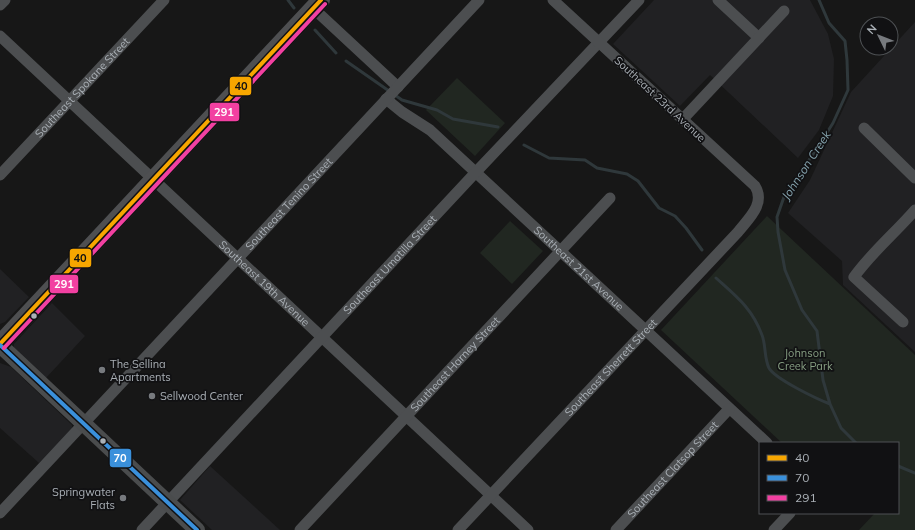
<svg xmlns="http://www.w3.org/2000/svg" width="915" height="530" viewBox="0 0 915 530" font-family="Mulish,sans-serif">
<rect width="100%" height="100%" fill="#171717"/>
<!-- built -->
<path fill="#212123" d="M654,0H810L828,34L834,59L833,96L819,130L798,158L710,75L680,106L613,44Z
M915,22V352L843,285L842,261L788,213L810,180L851,92Z
M0,269L29,297L5,322L0,324Z
M52,303L85,336L45,379L14,348V344Z
M0,363L11,367L72,425V429L39,463L0,428Z
M210,466L280,530H212L180,500Z"/>
<!-- green -->
<path fill="#212721" d="M457,78L505,123L475,156L426,110Z
M767,216L915,355V530H859L875,513H898V443H782L661,330Z
M510,221L543,251L512,284L480,253Z"/>
<g fill="none" stroke-linecap="round" stroke-linejoin="round">
<!-- stream -->
<path stroke="#2f383b" stroke-width="3" d="M288,0L294,8
M819,0L829,23L845,41L847,60L848,90L833,123L816,150L785,194L777,217L778,232L785,270L802,310L817,331L823,380L830,404L841,428L856,443
M315,30L336,53
M346,61L402,100L437,110L453,119L498,127
M524,145L549,158L585,160L597,168L627,174L638,181L659,208L675,216L686,228L702,250
M716,278C736,296 752,308 762,335C766,345 764,358 769,368C775,379 817,399 830,404
M898,466L915,473"/>
<!-- minor -->
<g stroke="#4c4e50" stroke-width="11">
<path d="M718,0L759,38"/>
<path d="M0,5L5,0"/>
<path d="M313,8L398,87"/>
<path id="s1" d="M0,36L528,530"/>
<path id="s2" d="M386,99L402,112L430,130L767,443"/>
<path d="M682,120L784,11"/>
<path d="M864,128L915,178"/>
<path id="s3" d="M0,175L164,0"/>
<path d="M903,322L854,277C872,252 895,233 915,210"/>
<path id="s4" d="M0,513L479,0"/>
<path id="s5" d="M142,530L476,172L639,0"/>
<path id="s6" d="M300,530L610,198"/>
<path id="s7" d="M458,530L738,232C748,219 766,204 755,186L553,0"/>
<path id="s8" d="M616,530L729,409"/>
<path d="M774,530L790,513"/>
</g>
<!-- secondary -->
<path stroke="#4a4c4d" stroke-width="16" d="M0,345L197,530"/>
<!-- primary -->
<path stroke="#4e4f51" stroke-width="18" d="M0,344L321,0"/>
<defs>
<path id="bus-1" d="M0,344L321,0"/>
<path id="bus-2" d="M0,345L197,530"/>
<path id="bus-3" d="M4,348L325,4"/>
</defs>
<!-- bus-1 casing -->
<use href="#bus-1" stroke="#111113" stroke-width="7"/>
<!-- bus-2 casing -->
<use href="#bus-2" stroke="#111113" stroke-width="7"/>
<!-- bus-3 casing -->
<use href="#bus-3" stroke="#111113" stroke-width="7"/>
<!-- bus-1 -->
<use href="#bus-1" stroke="#f7a600" stroke-width="4"/>
<!-- bus-2 -->
<use href="#bus-2" stroke="#3a90db" stroke-width="4"/>
<!-- bus-3 -->
<use href="#bus-3" stroke="#f240a1" stroke-width="4"/>
</g>
<!-- markers -->
<g fill="#aab0b6" stroke="#111113" stroke-width="1.5">
<circle cx="34" cy="316" r="3.5"/>
<circle cx="103" cy="441" r="3.5"/>
</g>
<g fill="#777a7e" stroke="#111113" stroke-width="1.5">
<circle cx="102" cy="370" r="4"/>
<circle cx="152" cy="396" r="4"/>
<circle cx="123" cy="498" r="4"/>
</g>
<g text-anchor="middle" dominant-baseline="central" stroke-width="3.5" stroke-linejoin="round" paint-order="stroke">
<!-- street labels -->
<g font-size="11" fill="#aab0b6" stroke="#111113">
<text stroke="none"><textPath href="#s3" startOffset="120">Southeast Spokane Street</textPath></text>
<text transform="translate(660 99) rotate(43)">Southeast 23rd Avenue</text>
<text stroke="none"><textPath href="#s4" startOffset="423">Southeast Tenino Street</textPath></text>
<text stroke="none"><textPath href="#s5" startOffset="363">Southeast Umatilla Street</textPath></text>
<text stroke="none"><textPath href="#s2" startOffset="257">Southeast 21st Avenue</textPath></text>
<text stroke="none"><textPath href="#s1" startOffset="362">Southeast 19th Avenue</textPath></text>
<text stroke="none"><textPath href="#s6" startOffset="227">Southeast Harney Street</textPath></text>
<text stroke="none"><textPath href="#s7" startOffset="223">Southeast Sherrett Street</textPath></text>
<text stroke="none"><textPath href="#s8" startOffset="83">Southeast Clatsop Street</textPath></text>
</g>
<!-- park labels -->
<g font-size="11" fill="#879f83" stroke="#111113">
<text x="805" y="353">Johnson<tspan x="805" dy="13">Creek Park</tspan></text>
</g>
<!-- poi labels -->
<g font-size="11" fill="#aab0b6" stroke="#111113" text-anchor="start">
<text x="110" y="364">The Sellina<tspan x="110" dy="13">Apartments</tspan></text>
<text x="160" y="396">Sellwood Center</text>
<text x="115" y="492" text-anchor="end">Springwater<tspan x="115" dy="13">Flats</tspan></text>
</g>
<!-- water labels -->
<g font-size="12" font-style="italic" fill="#85a3ad" stroke="#111113">
<text transform="translate(806 165) rotate(-57)">Johnson Creek</text>
</g>
</g>
<g stroke="#111113" stroke-width="1.5">
<rect x="229" y="76" width="23" height="20" rx="4" fill="#f7a600"/>
<rect x="209" y="102" width="31" height="20" rx="4" fill="#f240a1"/>
<rect x="69" y="248" width="23" height="20" rx="4" fill="#f7a600"/>
<rect x="49" y="274" width="30" height="20" rx="4" fill="#f240a1"/>
<rect x="109" y="448" width="23" height="20" rx="4" fill="#3a90db"/>
</g>
<g font-size="11" text-anchor="middle" font-weight="bold" fill="#fff">
<text x="224" y="116">291</text>
<text x="64" y="288">291</text>
<text x="120" y="462">70</text>
</g>
<g font-size="11" text-anchor="middle" font-weight="bold" fill="#111">
<text x="241" y="90">40</text>
<text x="80" y="262">40</text>
</g>
<!-- legend -->
<rect x="759" y="442" width="140" height="72" fill="#111113" stroke="#4e5154"/>
<rect x="767" y="455" width="20" height="6" fill="#f7a600" stroke="#4e5154"/>
<text x="795" y="462" font-size="12" fill="#aab0b6">40</text>
<rect x="767" y="475" width="20" height="6" fill="#3a90db" stroke="#4e5154"/>
<text x="795" y="482" font-size="12" fill="#aab0b6">70</text>
<rect x="767" y="495" width="20" height="6" fill="#f240a1" stroke="#4e5154"/>
<text x="795" y="502" font-size="12" fill="#aab0b6">291</text>
<!-- north arrow -->
<g transform="translate(879 36) rotate(313)"><circle r="19" fill="#111113" stroke="#4e5154"/>
<path d="M0-3L7 15L0 10L-7 15Z" fill="#777a7e"/>
<text y="-6" font-size="11" font-weight="bold" text-anchor="middle" fill="#aab0b6">N</text>
</g>
</svg>
